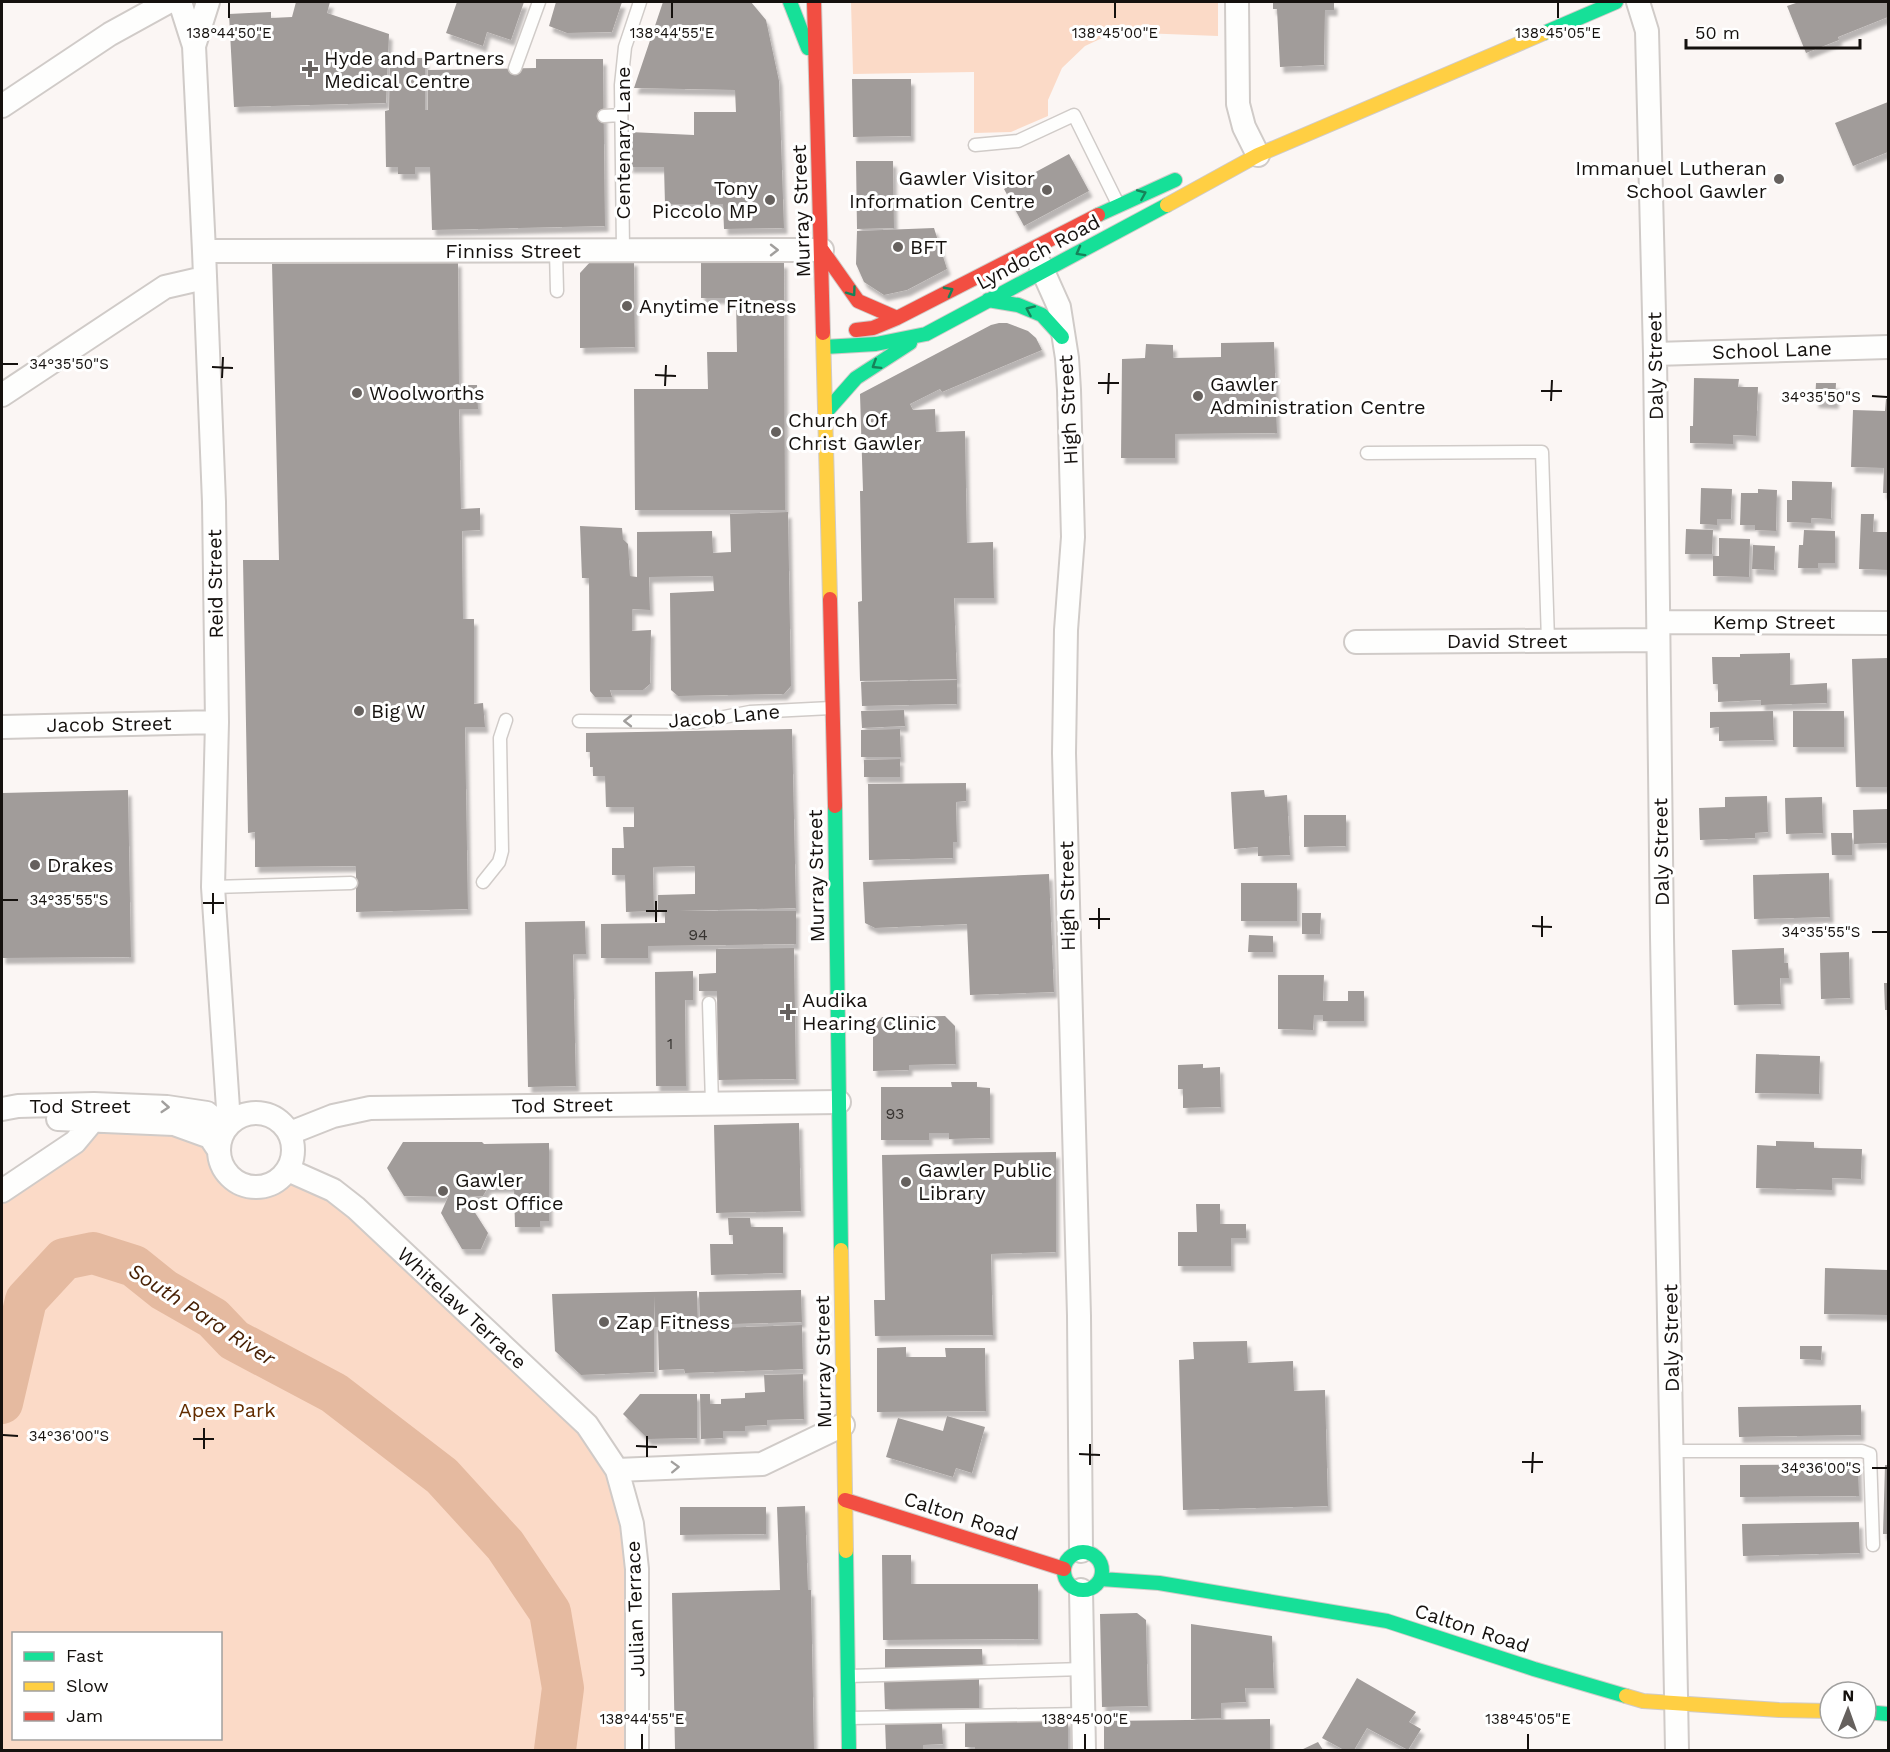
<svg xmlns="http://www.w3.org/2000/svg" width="1890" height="1752" viewBox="0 0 1890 1752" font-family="'Work Sans',sans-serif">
<defs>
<filter id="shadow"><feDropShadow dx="3.5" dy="6" stdDeviation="1.5" flood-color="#0004"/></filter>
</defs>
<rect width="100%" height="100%" fill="#fbf6f4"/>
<!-- green -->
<path fill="#fbdac7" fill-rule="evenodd" d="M851,2H1218V36L1115,32L1085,46L1062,68L1048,100V116L1011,132L974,133V72L853,74Z
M92,1120L174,1124L218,1149C226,1187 249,1196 282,1177L333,1190L587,1425L632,1524L637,1750H2V1191ZM14,1634H220V1738H14Z"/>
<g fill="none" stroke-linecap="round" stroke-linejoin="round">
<!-- river -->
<path stroke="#e5baa0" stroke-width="42" d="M2,1403L26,1300L64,1259L93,1253L134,1266L164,1290L213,1318L234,1340L334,1393L442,1476L505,1545L550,1612L563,1688L555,1750"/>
</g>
<!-- building -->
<path fill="#a19c9a" filter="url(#shadow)" d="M296,2H330L327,13L389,34L386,103L234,107L229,14L271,12V18L292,17Z
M457,2H524L511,40L487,32L483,46L446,33Z
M556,2H622L612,32L567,33L549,26Z
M663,2H751L766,20L779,81L784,228L724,229L723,204H665L664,167H629L630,132L694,135V112H736L735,90L634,88Z
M1273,2H1334V10H1325L1324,65L1280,67L1277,9H1273Z
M1799,2H1888V17L1838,37L1839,40L1806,53L1787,6Z
M390,58H425V110H428V70L536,68V59H603L605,226L432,230L430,167H415V174H398V167H386L385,111L389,110Z
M852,79H911V136L853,137Z
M1888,102V152L1853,166L1835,123Z
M1069,154L1089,191L1024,226L1004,189Z
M856,161H893L894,228L857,229Z
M934,228L947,269L907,290L884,295L864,282L856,264L857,231Z
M634,260L635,347L580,348V273L591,261Z
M458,261L459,385H477L478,409H459L461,509L480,508V530L462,531L463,619H474V704L483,703L485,727H465L468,909L356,912V866L255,867V832L248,833L243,560H279L272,263Z
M701,262H784L785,510H635L634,389H708L707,352H737L736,298H701Z
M999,323H1007L1028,331L1036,338L1042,350L942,392L940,389L910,404L913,410L935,409L936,432L965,431L967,543L993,542L994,598H954L957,679L860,681L858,602L862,601L860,491H863L860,394L991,325Z
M1274,342L1277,433L1175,434V458H1121L1122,359L1145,358L1146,344L1173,345V358L1221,357V343Z
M1694,378L1739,379L1738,387H1758L1756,436L1733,435V444L1690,443V426H1693Z
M1816,383H1836L1835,403L1815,402Z
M1886,399H1888V493H1883L1884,468L1851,467L1853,410L1885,411Z
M1792,481L1832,482L1831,519L1811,518V523L1787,522V500H1792Z
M1701,488L1732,489L1731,519H1717V525L1700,524Z
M1758,489L1777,490L1776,531L1755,530V525H1740L1741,493H1758Z
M788,512L791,686L784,694L678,696L671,690L670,593L714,591L713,576L649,577L650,610L632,609V631L651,630L650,684L643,690H610L612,697H595L590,691L589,578H582L580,526L622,528L623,539L628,544L630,576L637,577V532L712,531L713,553L731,552L730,514Z
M1861,514H1874L1873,532H1888V570L1859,569Z
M1686,529L1713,530L1712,554H1685Z
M1804,530L1835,531V563H1818V568H1798L1799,545H1803Z
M1719,538L1750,539L1749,577L1713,576V556H1719Z
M1753,545L1775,546L1774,570L1752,569Z
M1790,653V685L1827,683V703L1761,705V700L1718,702V684H1713L1712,657H1740V654Z
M1888,658V787H1856L1852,659Z
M957,680V704L862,706L861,682Z
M904,710L905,726L862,728L861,711Z
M1773,711L1774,740L1719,741V727L1710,728V712Z
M1793,711H1844V747H1793Z
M792,729L796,908L679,911H796V944L648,946V958H601V924L665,923V911H658V895L695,894V866L653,867L654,911L626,912L625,875H612V848H624L623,827H634V807H606L605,776H593V767H590V752H586V733Z
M900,729L901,757H861V730Z
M900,759V777H864V760Z
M966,783V801L956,802L957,842H953V858L869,860L868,784Z
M128,790L131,957L2,958V793Z
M1264,790L1265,797L1287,795L1290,855L1258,856V847L1234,849L1231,792Z
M1767,796L1768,832L1755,833V838L1700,840L1699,808L1725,807V797Z
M1822,797L1823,833L1786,834L1785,798Z
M1888,809V843L1854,844L1853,810Z
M1304,815H1346V846L1304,847Z
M1831,833H1852V855H1832Z
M1829,873L1830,917L1754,919L1753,875Z
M1049,874L1054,992L970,995L967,924L875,928L865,923L863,882Z
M1241,883H1297V921H1241Z
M1302,913H1321L1320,934H1302Z
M585,921L586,954H573L576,1086L528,1087L525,922Z
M1249,935L1273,936V952H1248Z
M794,948L796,1079L718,1080L717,991H699V974L716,973V949Z
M1784,948V963H1788L1789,978H1780L1781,1004L1734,1005L1732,950Z
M1849,952L1850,998L1821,999L1820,953Z
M693,971V1000H685L686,1086H656L655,972Z
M1278,975H1324L1323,1001H1348V991H1364V1021H1323V1015H1314L1313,1030L1278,1029Z
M1884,983H1888V1010H1885Z
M945,1016L955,1026L956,1064L909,1065V1070L873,1071V1027L882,1017Z
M1756,1054L1820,1056L1819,1094L1755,1093Z
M1203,1064V1068L1220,1067L1221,1107L1183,1108V1089H1178V1065Z
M951,1082H977V1087L990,1088V1138L949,1139V1133H929V1140H881V1087H952Z
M799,1123L801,1211L716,1213L714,1125Z
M1776,1141L1814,1142V1148L1862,1149L1861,1179L1832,1178V1190L1756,1188L1757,1145L1776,1146Z
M403,1142H482L484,1144L549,1143V1221H540V1227H515L514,1187H488L483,1196L465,1197L488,1233L481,1249H462L441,1213L448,1197L404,1196L387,1168Z
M1056,1152V1252L991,1254L993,1335L875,1336L874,1300H885L882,1155Z
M1196,1204H1220V1224H1246V1238H1231V1266H1178V1232H1197Z
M728,1218H750L751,1227H783V1273L711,1275L710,1244H733V1235H729Z
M1825,1268L1888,1270V1315L1824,1314Z
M801,1290L802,1322L700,1325L699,1292Z
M697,1291L698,1326L655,1327L654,1296V1372L581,1375L555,1351L552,1294Z
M802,1325L803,1369L685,1373L684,1369L659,1370L658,1330Z
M1247,1341L1248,1363L1293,1361L1294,1391L1325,1390L1328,1506L1183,1510L1179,1360L1194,1359L1193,1342Z
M1800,1346H1822L1821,1360L1800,1359Z
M906,1347V1357H946L945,1348H985L986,1411L877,1412V1348Z
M803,1374L804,1419L767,1420V1425L745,1426V1431H723V1438L701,1439L700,1394H710V1404H721V1399L745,1398V1393L765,1392L764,1375Z
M640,1394H697V1438L648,1439L623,1414Z
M1861,1405V1435L1739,1437L1738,1407Z
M947,1416L985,1427L972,1473L956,1468L953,1477L886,1457L898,1418L943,1431Z
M1858,1464L1859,1496L1740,1497V1465Z
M1885,1465H1888V1534H1883Z
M805,1506L808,1590H811L814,1750H675L672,1593L780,1590L777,1507Z
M680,1507H766V1534L680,1535Z
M1859,1522L1860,1553L1743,1556L1742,1524Z
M882,1555H911V1584H1038V1639L883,1640Z
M1137,1613L1146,1620L1148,1706L1102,1707L1100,1614Z
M1191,1624L1272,1636L1274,1688H1245L1246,1702L1221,1703V1718L1191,1719Z
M885,1649H982L983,1667L885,1668Z
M1357,1678L1416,1712L1409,1722L1421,1729L1408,1750L1367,1728L1354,1750H1344L1322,1738Z
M979,1679V1708L885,1709L884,1680Z
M1270,1719V1750H1104V1721Z
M1068,1720V1750H975V1747H965V1721Z
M908,1721V1724L942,1723L943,1744L923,1745V1750H886L885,1722Z
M1318,1742L1323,1750H1301Z"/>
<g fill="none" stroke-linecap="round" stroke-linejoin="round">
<defs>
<path id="lane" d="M515,68L539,2
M604,116L621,115
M975,145L1018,141L1074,115L1118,204
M623,250L621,85L625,47L640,2
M556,251L557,291
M1367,453L1542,452L1548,641
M579,721L698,722L750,712L831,708
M483,882L499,862L502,851L500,738L506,720
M213,887L351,883
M709,1003L712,1103
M1673,1451H1862L1870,1454L1873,1545
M849,1676L1083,1669
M850,1718L1083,1714"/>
<path id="street" d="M180,2L194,46L204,251L214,502L217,722L213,887L229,1123
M1237,2L1238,104L1244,127L1258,155
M1638,2L1647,31L1655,354L1662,937L1677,1750
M194,46L208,2
M2,106L110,34L168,2
M204,251L822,250
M1038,260L1059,307L1067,358L1069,390L1073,537L1066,630L1064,753L1079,1316L1081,1551
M1655,354L1888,347
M2,395L165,287L204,278
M1659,622L1888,623
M1356,642L1658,640
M2,727L217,722
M2,1109L18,1106L94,1104L167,1107L207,1113L225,1128
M219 1150a37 37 0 1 1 74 0a37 37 0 1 1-74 0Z
M58,1119L174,1124L210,1137L218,1149
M290,1133L333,1116L370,1108L839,1102
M288,1170L333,1190L356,1208L587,1425L617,1470L632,1524L637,1569V1750
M2,1191L75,1142L100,1112
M617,1470L762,1464L843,1425
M1081,1590L1084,1750"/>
<path id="fast" d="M790,2L808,48
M1544,33L1616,2
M1098,215L1175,180
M988,300L1018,305L1042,315L1062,337
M824,347L876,344L926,334L1167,205
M826,412L856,378L910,343
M835,806L841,1250
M846,1551L849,1750
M1064 1571a19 19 0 1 1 38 0a19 19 0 1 1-38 0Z
M1101,1579L1159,1583L1387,1621L1534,1669L1626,1696
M1866,1712L1888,1714"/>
<path id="slow" d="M1167,205L1258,155L1544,33
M823,333L830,599
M841,1250L846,1551
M1626,1696L1643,1701L1779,1710L1830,1711"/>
<path id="jam" d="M814,2L823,333
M822,250L858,301L897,318
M856,330L873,328L897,318L1098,215
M830,599L835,806
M845,1500L1064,1569"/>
</defs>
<!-- lane casing -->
<use href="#lane" stroke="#d0cbc8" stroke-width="15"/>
<!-- street casing -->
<use href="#street" stroke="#d0cbc8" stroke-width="26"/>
<!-- fast casing -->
<use href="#fast" stroke="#d0cbc8" stroke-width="16"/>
<!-- slow casing -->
<use href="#slow" stroke="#d0cbc8" stroke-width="16"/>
<!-- jam casing -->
<use href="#jam" stroke="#d0cbc8" stroke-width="16"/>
<!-- lane -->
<use href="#lane" stroke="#fefefd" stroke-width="12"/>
<!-- street -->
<use href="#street" stroke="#fefefd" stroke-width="22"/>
<!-- fast -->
<use href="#fast" stroke="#16e098" stroke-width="14"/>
<!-- slow -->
<use href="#slow" stroke="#ffcf43" stroke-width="14"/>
<!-- jam -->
<use href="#jam" stroke="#f24e42" stroke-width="14"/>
</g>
<!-- one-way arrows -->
<defs><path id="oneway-chevron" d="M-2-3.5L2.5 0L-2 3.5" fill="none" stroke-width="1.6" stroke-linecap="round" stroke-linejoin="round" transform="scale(1.5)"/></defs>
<g stroke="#16835a">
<use href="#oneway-chevron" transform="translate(1142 194) rotate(-23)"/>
<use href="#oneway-chevron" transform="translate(1080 252) rotate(151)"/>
<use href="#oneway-chevron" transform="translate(949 291) rotate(-28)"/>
<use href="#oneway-chevron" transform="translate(852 292) rotate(54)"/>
<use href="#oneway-chevron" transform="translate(1030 310) rotate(-156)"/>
<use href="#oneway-chevron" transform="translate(876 365) rotate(148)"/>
</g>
<g stroke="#a19f9d">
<use href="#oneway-chevron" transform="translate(774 250)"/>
<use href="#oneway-chevron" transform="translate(628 721) rotate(-180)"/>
<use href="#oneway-chevron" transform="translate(165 1107) rotate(4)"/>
<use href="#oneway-chevron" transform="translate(675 1467) rotate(-2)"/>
</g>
<!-- ticks -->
<path fill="none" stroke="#15110e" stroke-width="2" d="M229,18V3M672,18V3M1115,18V3M1558,18V3M3,364H18M212,367L233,368M655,375L676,376M222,378L223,357M1098,383H1119M665,386L666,365M1541,391H1562M1108,394L1109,373M1872,396L1887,397M1551,401L1552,380M3,900H18M203,903H224M646,911H667M213,914V893M1089,919H1110M656,922V901M1532,926L1552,927M1099,929V908M1872,932H1887M1542,937V916M3,1435L18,1436M193,1439H214M636,1446L657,1447M204,1449V1428M1079,1454L1100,1455M647,1457V1436M1522,1462H1543M1090,1465V1444M1872,1468H1887M1532,1473L1533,1452M642,1749V1734M1085,1749V1734M1528,1749V1734"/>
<!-- markers -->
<g fill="#66615e" stroke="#fff" stroke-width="2">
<path d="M307 60h6v6h6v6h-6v6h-6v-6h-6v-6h6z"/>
<circle cx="1779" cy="179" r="6"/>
<circle cx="1047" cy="190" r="6"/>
<circle cx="770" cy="200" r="6"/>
<circle cx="898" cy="247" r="6"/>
<circle cx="627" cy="306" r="6"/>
<circle cx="357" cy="393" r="6"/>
<circle cx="1198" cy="396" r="6"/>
<circle cx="776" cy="432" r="6"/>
<circle cx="359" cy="711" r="6"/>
<circle cx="35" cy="865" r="6"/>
<path d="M785 1003h6v6h6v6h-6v6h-6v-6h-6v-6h6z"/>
<circle cx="906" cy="1182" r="6"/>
<circle cx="443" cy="1191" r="6"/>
<circle cx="604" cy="1322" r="6"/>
</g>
<g text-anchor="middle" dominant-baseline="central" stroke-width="6" stroke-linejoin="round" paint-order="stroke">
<!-- number labels -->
<g font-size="16" fill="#383431">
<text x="698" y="934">94</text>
<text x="670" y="1043">1</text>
<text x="895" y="1113">93</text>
</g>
<!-- poi labels -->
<g font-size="20" fill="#15110e" stroke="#fff" text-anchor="start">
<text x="324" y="58">Hyde and Partners<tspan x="324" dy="23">Medical Centre</tspan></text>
<text x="1767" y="168" text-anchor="end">Immanuel Lutheran<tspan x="1767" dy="23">School Gawler</tspan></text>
<text x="1035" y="178" text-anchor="end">Gawler Visitor<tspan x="1035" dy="23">Information Centre</tspan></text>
<text x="758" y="188" text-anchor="end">Tony<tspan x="758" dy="23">Piccolo MP</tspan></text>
<text x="910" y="247">BFT</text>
<text x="639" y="306">Anytime Fitness</text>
<text x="1210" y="384">Gawler<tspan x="1210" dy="23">Administration Centre</tspan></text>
<text x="369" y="393">Woolworths</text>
<text x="788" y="420">Church Of<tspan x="788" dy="23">Christ Gawler</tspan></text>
<text x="371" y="711">Big W</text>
<text x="47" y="865">Drakes</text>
<text x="802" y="1000">Audika<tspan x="802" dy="23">Hearing Clinic</tspan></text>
<text x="918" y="1170">Gawler Public<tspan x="918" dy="23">Library</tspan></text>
<text x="455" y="1180">Gawler<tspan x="455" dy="23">Post Office</tspan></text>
<text x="616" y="1322">Zap Fitness</text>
</g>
<!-- street labels -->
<g font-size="20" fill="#15110e" stroke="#fff">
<text transform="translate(623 143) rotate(-90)">Centenary Lane</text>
<text transform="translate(801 211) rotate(-92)">Murray Street</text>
<text x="513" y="251">Finniss Street</text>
<text transform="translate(1038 252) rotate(-28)">Lyndoch Road</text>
<text transform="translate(1772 350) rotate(-2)">School Lane</text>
<text transform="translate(1655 366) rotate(-91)">Daly Street</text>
<text transform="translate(1068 410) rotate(-93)">High Street</text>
<text transform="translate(215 584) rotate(-91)">Reid Street</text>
<text x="1774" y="622">Kemp Street</text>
<text x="1507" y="641">David Street</text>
<text transform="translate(724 716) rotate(-5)">Jacob Lane</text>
<text transform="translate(109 724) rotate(-1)">Jacob Street</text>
<text transform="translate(1661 852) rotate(-91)">Daly Street</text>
<text transform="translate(816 876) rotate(-91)">Murray Street</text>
<text transform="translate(1067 896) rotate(-91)">High Street</text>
<text transform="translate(562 1105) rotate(-1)">Tod Street</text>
<text x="80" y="1106">Tod Street</text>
<text transform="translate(462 1308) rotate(43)">Whitelaw Terrace</text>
<text transform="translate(1671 1338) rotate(-91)">Daly Street</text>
<text transform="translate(823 1362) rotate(-91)">Murray Street</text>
<text transform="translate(961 1516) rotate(18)">Calton Road</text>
<text transform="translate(635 1609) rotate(-92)">Julian Terrace</text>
<text transform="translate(1472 1628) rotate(18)">Calton Road</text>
</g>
<!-- park labels -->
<g font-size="20" fill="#632d00" stroke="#fff">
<text x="227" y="1410">Apex Park</text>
</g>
<!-- water labels -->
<g font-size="21" font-style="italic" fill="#482105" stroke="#fff">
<text transform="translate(202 1314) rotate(33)">South Para River</text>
</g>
</g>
<g font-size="15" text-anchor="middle" fill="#15110e" stroke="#fff" stroke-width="6" stroke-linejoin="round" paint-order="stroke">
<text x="229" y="38">138°44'50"E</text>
<text x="672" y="38">138°44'55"E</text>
<text x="1115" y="38">138°45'00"E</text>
<text x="1558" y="38">138°45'05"E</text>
<text x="69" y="369">34°35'50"S</text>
<text x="1821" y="402">34°35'50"S</text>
<text x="69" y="905">34°35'55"S</text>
<text x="1821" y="937">34°35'55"S</text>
<text x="69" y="1441">34°36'00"S</text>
<text x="1821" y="1473">34°36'00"S</text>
<text x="642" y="1724">138°44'55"E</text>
<text x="1085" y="1724">138°45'00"E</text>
<text x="1528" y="1724">138°45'05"E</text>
</g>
<!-- border -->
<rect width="1890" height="1752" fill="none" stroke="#15110e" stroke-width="6"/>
<!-- legend -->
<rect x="12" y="1632" width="210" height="108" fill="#ffffff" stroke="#a1a09f" stroke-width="1.5"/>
<rect x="24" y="1652" width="30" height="9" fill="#16e098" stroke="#a1a09f" stroke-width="1.5"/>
<text x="66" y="1662" font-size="18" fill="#15110e">Fast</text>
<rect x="24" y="1682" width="30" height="9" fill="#ffcf43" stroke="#a1a09f" stroke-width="1.5"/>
<text x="66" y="1692" font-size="18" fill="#15110e">Slow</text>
<rect x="24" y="1712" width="30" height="9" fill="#f24e42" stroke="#a1a09f" stroke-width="1.5"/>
<text x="66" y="1722" font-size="18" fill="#15110e">Jam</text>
<!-- north arrow -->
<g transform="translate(1848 1710) rotate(1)"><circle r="28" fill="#ffffff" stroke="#a1a09f" stroke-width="1.5"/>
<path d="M0-4.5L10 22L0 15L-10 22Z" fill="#66615e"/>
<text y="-9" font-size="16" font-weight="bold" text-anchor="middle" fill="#15110e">N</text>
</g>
<!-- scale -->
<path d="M1686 39v9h174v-9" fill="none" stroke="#15110e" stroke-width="3"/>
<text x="1695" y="39" font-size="18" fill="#15110e" stroke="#ffffff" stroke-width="4.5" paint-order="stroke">50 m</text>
</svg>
